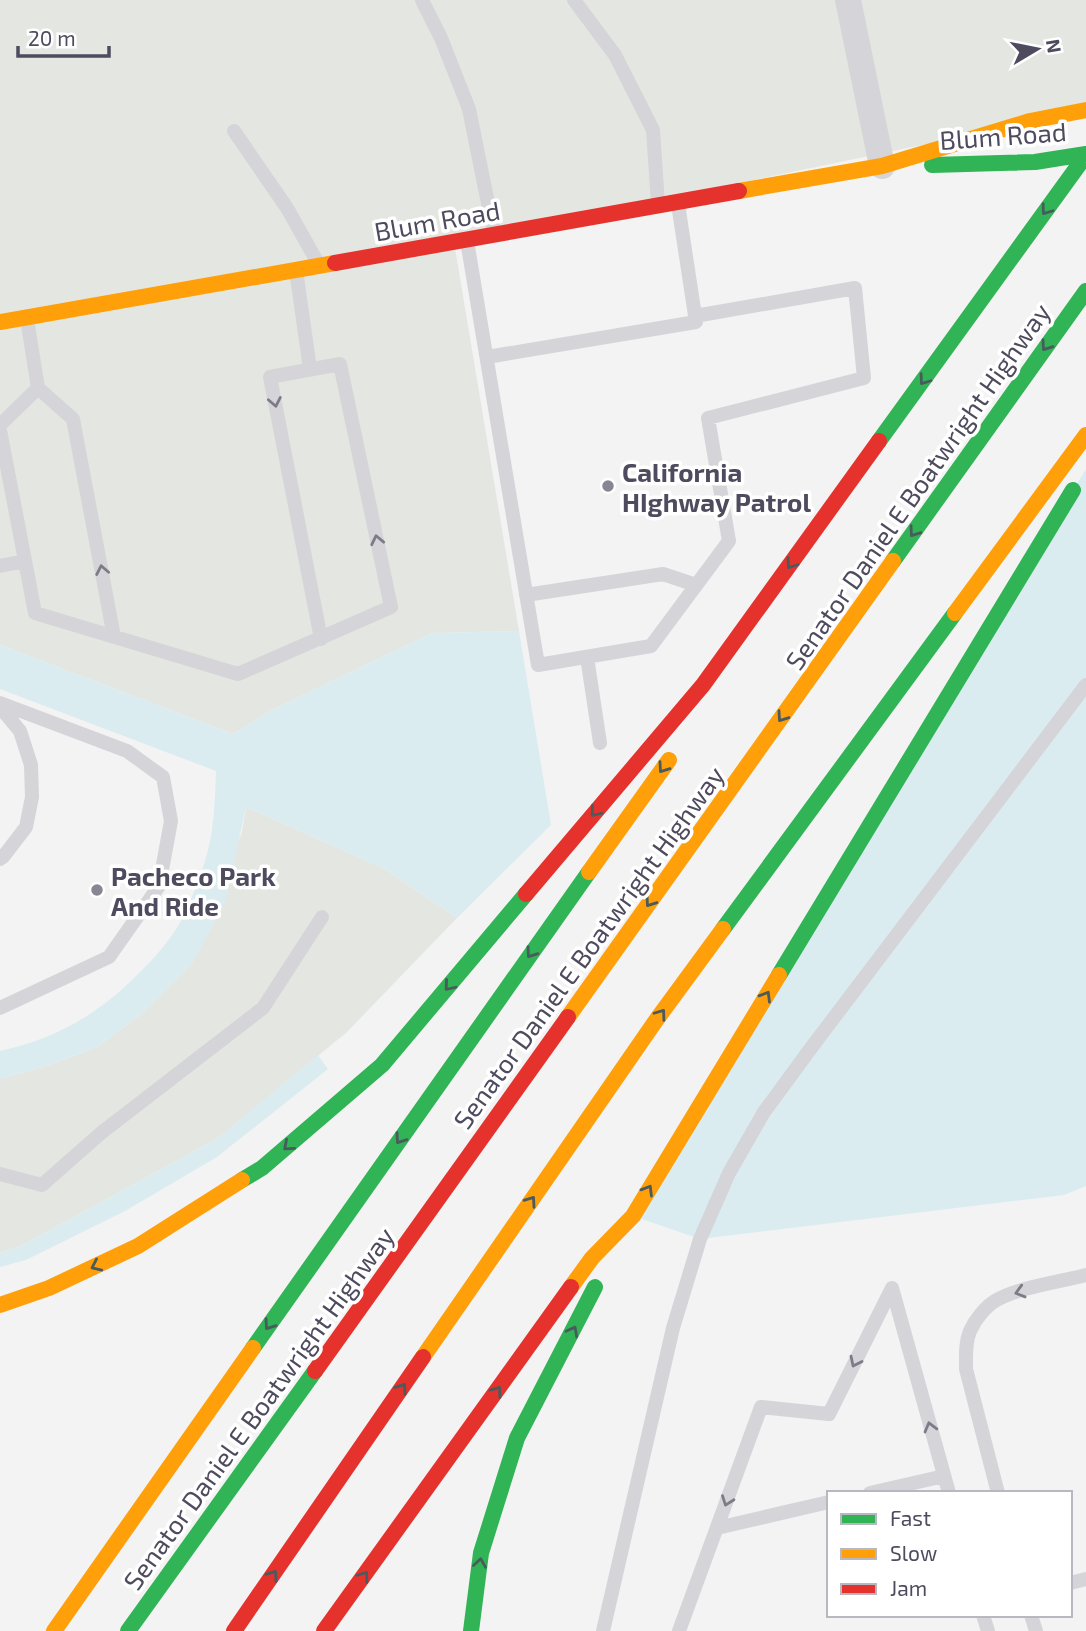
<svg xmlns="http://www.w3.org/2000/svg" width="1086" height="1631" viewBox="0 0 1086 1631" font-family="'Exo 2',sans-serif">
<rect width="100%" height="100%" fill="#f3f3f3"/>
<!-- commercial -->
<path fill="#e4e7e1" d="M0,0H1086V111L454,242L519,631L432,633L272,710L233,734L0,645Z
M246,807L385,869L457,918L347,1032L218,1138L23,1245L0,1253V1079L49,1065L97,1047L139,1016L193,962L242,832Z"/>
<!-- green -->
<path fill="#daecf0" d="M1086,469V1186L1064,1195L700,1239L633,1216Z
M519,631L551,825L457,918L385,869L246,807L226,900L193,962L139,1016L97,1047L49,1065L0,1079V1051C60,1038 103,1011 145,967C159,953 171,938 181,921C189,906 200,877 205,861C214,832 215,801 216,771L0,689V645L233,734L272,710L432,633Z
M318,1055L328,1069L217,1157L125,1211L26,1260L0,1267V1253L23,1245L218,1138Z"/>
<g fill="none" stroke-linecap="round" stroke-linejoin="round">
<!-- lane -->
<path stroke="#d5d4d8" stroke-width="14" d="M422,0L441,38L469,109L494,233
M574,0L615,55L653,130L658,204
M234,131L287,208L319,265
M467,241L538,665L651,646L729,541L708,418L864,378L855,288L695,316
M296,270L310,369
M487,357L696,322L678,204
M38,388L73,419L114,637
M0,425L38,388L27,319
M0,430L35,613L238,674L391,607L340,364L270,377L321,639
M0,566L25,561
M526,595L663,574L696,585
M587,657L600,743
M0,703L127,751L163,777L171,821L159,886L109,957L0,1008
M0,707L20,731L31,765L32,797L26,827L3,857L0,859
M0,1174L42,1185L101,1133L263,1008L322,917
M870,1493L944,1476
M998,1493L966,1369C966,1356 965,1343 970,1331C975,1320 985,1307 995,1301C1019,1287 1059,1282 1086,1275
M717,1528L829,1502
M1070,1583L1086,1579
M983,1615L988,1631
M1031,1615L1036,1631
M603,1631L673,1328L700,1239L729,1173L764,1112L811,1048L1086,685
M679,1631L761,1407L829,1414L892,1288L949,1493"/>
<!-- street -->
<path stroke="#d5d4d8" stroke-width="26" d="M848,0L882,166"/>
<!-- fast -->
<path stroke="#30b455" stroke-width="16" d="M932,165L1035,162L1086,154
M879,441L1086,155
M893,561L1086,291
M723,929L955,613
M779,975L1073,490
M242,1180L262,1168L382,1065L526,894
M253,1348L589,872
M128,1631L315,1371
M471,1631L481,1553L517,1438L595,1287"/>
<!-- slow -->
<path stroke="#ff9f0a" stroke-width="16" d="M739,191L882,166L1030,121L1086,110
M0,322L335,263
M955,613L1086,435
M589,872L669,760
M568,1017L893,561
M571,1287L592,1258L633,1216L779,975
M0,1305L49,1288L138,1246L242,1180
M423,1357L657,1019L723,929
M54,1631L253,1348"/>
<!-- jam -->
<path stroke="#e5322d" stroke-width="16" d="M335,263L739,191
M526,894L703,685L879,441
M315,1371L568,1017
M234,1631L423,1357
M324,1631L571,1287"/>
</g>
<!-- one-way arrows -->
<defs><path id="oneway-chevron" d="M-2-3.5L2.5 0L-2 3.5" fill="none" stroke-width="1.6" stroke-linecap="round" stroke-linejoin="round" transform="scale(1.75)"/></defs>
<g stroke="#4a5b5d">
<use href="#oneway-chevron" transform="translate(1046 210) rotate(126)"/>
<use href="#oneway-chevron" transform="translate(1046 346) rotate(125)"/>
<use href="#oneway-chevron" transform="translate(924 380) rotate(126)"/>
<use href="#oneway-chevron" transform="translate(914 532) rotate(125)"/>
<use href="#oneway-chevron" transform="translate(791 564) rotate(126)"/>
<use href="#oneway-chevron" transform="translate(782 717) rotate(125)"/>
<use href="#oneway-chevron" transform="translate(663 768) rotate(125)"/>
<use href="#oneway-chevron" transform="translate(595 812) rotate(130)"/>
<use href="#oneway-chevron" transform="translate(650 902) rotate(125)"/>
<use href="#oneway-chevron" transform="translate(531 953) rotate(125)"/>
<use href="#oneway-chevron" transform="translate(449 986) rotate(130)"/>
<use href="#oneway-chevron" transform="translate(766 996) rotate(-59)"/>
<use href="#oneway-chevron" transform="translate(661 1014) rotate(-54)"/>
<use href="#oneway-chevron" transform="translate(400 1139) rotate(125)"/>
<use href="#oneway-chevron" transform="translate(288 1146) rotate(139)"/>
<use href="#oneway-chevron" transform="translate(648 1190) rotate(-59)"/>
<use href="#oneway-chevron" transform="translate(531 1201) rotate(-55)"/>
<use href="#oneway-chevron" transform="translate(96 1266) rotate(155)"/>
<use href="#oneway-chevron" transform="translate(269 1325) rotate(125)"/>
<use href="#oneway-chevron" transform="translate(573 1331) rotate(-62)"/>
<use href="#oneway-chevron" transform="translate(402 1388) rotate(-55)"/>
<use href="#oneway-chevron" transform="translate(497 1391) rotate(-54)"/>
<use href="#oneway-chevron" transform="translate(480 1563) rotate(-82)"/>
<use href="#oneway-chevron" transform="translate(273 1575) rotate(-55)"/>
<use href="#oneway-chevron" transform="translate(364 1576) rotate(-54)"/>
</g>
<g stroke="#7e7b89">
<use href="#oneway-chevron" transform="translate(275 402) rotate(79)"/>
<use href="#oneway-chevron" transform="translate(377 540) rotate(-102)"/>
<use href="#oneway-chevron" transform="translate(102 570) rotate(-101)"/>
<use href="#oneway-chevron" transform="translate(1020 1292) rotate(164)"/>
<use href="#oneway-chevron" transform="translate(855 1362) rotate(116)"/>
<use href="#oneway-chevron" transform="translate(930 1427) rotate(-105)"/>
<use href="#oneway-chevron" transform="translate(727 1501) rotate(110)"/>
</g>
<!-- markers -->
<g fill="#888692" stroke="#fff" stroke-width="2.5">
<circle cx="608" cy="486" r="7"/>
<circle cx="97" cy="890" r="7"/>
</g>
<g text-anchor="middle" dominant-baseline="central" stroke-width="7" stroke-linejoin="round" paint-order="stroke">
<!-- street labels -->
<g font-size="26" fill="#4f4b5e" stroke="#fff">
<text transform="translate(1003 135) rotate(-4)">Blum Road</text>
<text transform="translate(437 220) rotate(-10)">Blum Road</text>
<text transform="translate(917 486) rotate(-55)">Senator Daniel E Boatwright Highway</text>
<text transform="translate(588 947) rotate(-54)">Senator Daniel E Boatwright Highway</text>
<text transform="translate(258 1408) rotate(-54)">Senator Daniel E Boatwright Highway</text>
</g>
<!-- poi labels -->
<g font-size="26" font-weight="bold" fill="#4f4b5e" stroke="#fff" text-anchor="start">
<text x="622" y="471">California<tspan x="622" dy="30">HIghway Patrol</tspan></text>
<text x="111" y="875">Pacheco Park<tspan x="111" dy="30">And Ride</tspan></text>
</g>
</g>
<!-- legend -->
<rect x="827" y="1491" width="245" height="126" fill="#ffffff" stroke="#b9b7bf" stroke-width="2"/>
<rect x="841" y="1514" width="35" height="10" fill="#30b455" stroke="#b9b7bf" stroke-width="2"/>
<text x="890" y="1526" font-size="21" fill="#4f4b5e">Fast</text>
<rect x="841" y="1549" width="35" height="10" fill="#ff9f0a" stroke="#b9b7bf" stroke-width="2"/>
<text x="890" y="1561" font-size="21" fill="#4f4b5e">Slow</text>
<rect x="841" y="1584" width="35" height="10" fill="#e5322d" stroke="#b9b7bf" stroke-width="2"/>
<text x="890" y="1596" font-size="21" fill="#4f4b5e">Jam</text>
<!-- north arrow -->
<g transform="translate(1037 49) rotate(80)" stroke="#ffffff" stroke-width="5" paint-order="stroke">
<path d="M0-5L12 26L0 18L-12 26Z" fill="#4f4b5e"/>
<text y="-10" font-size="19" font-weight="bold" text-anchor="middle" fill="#4f4b5e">N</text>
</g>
<!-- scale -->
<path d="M18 46v10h91v-10" fill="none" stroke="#4f4b5e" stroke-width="3.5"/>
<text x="28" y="46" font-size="21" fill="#4f4b5e" stroke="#ffffff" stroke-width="5" paint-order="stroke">20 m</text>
</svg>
